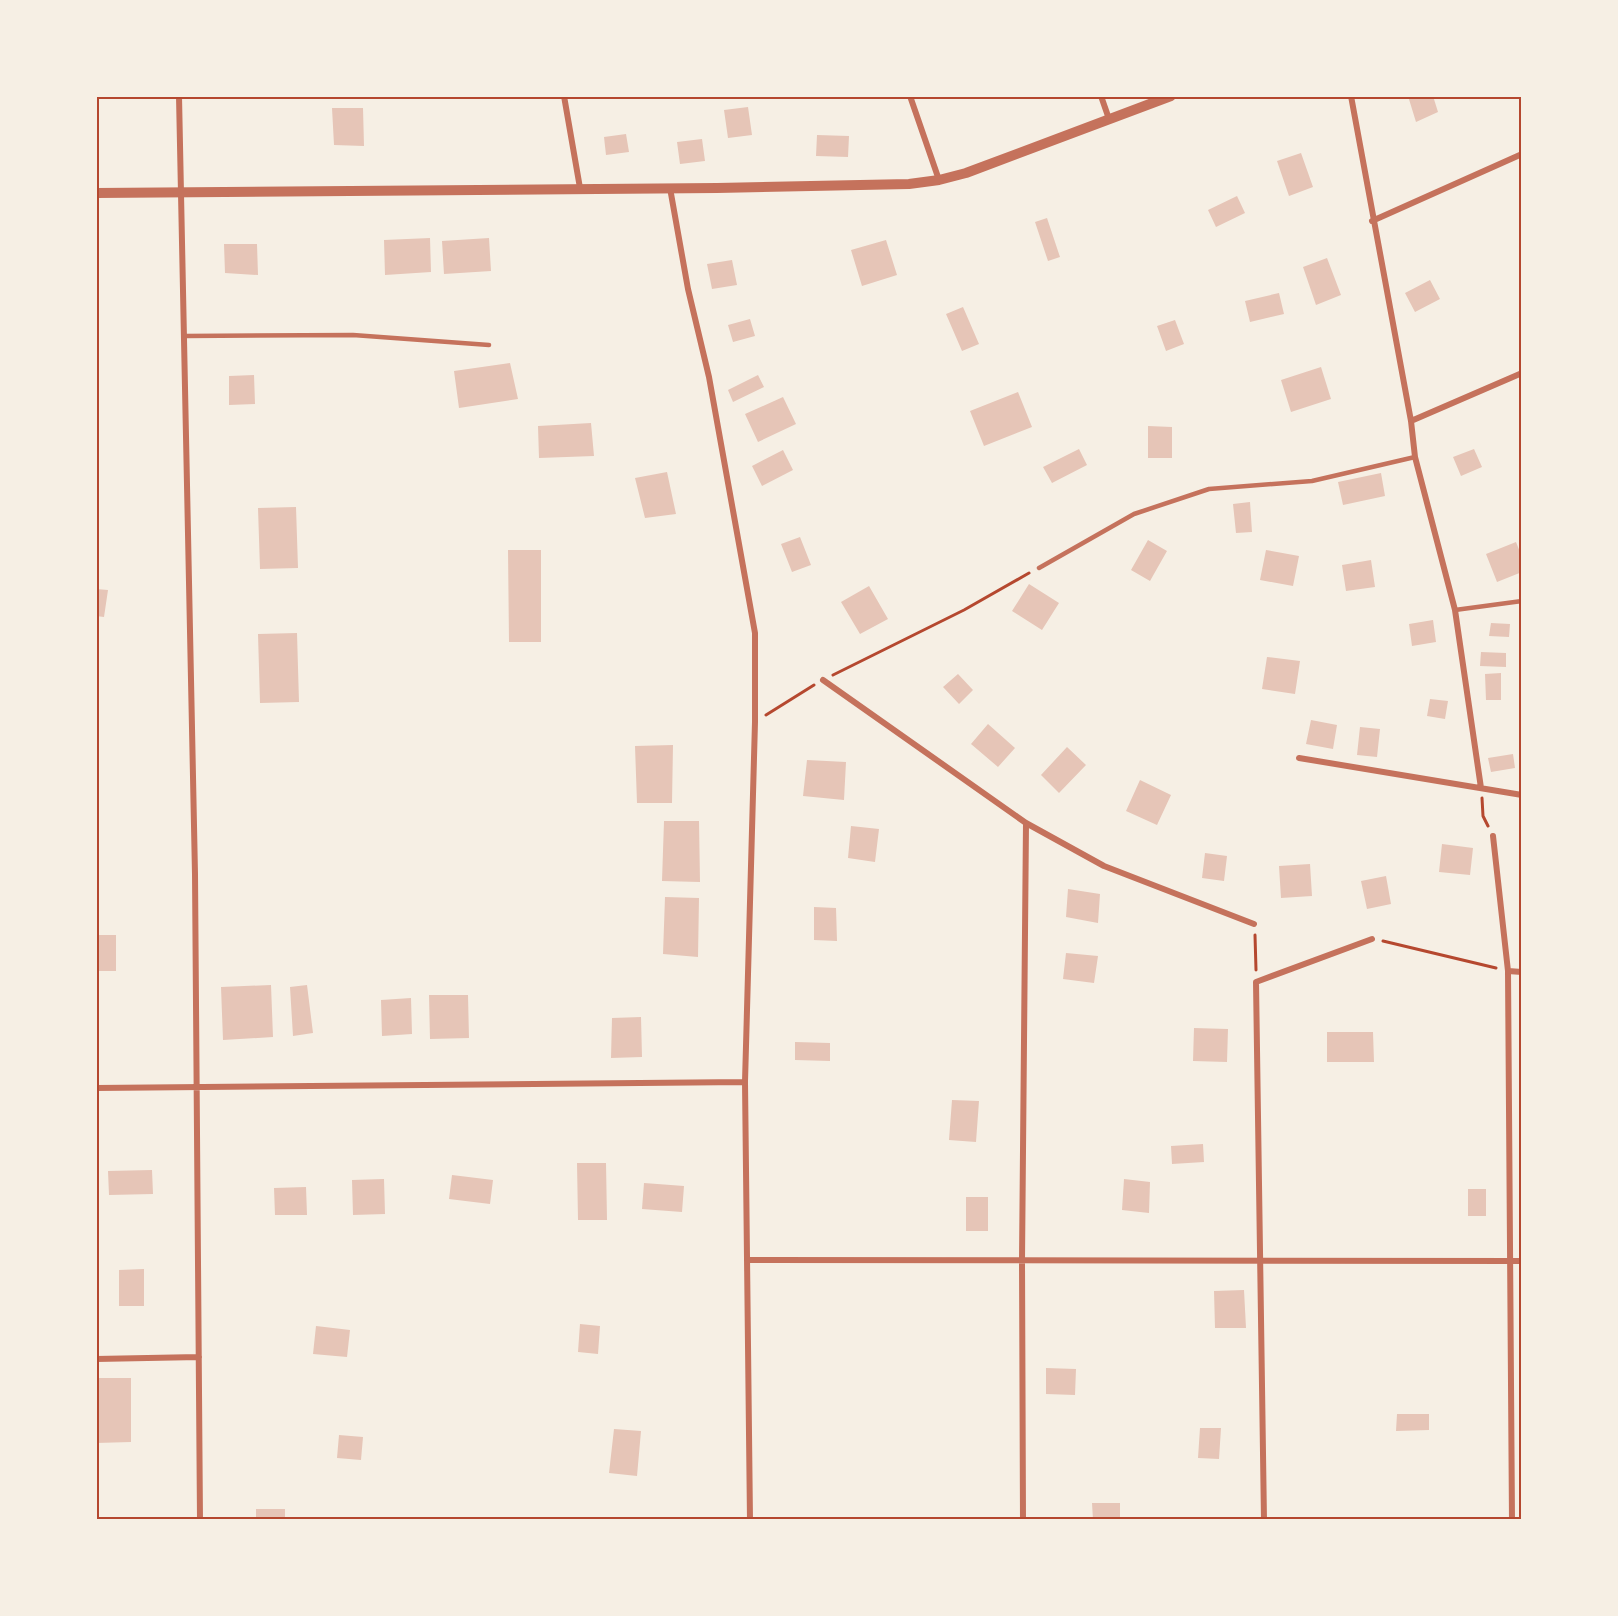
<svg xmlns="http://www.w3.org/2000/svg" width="1618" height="1616" viewBox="0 0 1618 1616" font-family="Inter,sans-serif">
<rect width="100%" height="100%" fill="#f6efe4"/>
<!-- building -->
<path fill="#e6c5b7" d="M1408,96H1433L1438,112L1416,122Z
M748,107L752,135L728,138L724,110Z
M332,108H363L364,146L334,145Z
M626,134L629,152L606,155L604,137Z
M817,135L849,136L848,157L816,156Z
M702,139L705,161L680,164L677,142Z
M1301,153L1313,187L1289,196L1277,161Z
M1237,196L1245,213L1216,227L1208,210Z
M1047,218L1060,257L1048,261L1035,222Z
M430,238L431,272L385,275L384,240Z
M489,238L491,271L444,274L442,241Z
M886,240L897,275L862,286L851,250Z
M224,244H257L258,275L225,273Z
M1327,258L1341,295L1316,305L1303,267Z
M732,260L737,285L712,289L707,264Z
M1430,280L1440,299L1415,312L1405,293Z
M1279,293L1284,314L1250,322L1245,301Z
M963,307L979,344L962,351L946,314Z
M750,319L755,336L733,342L728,325Z
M1175,320L1184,344L1166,351L1157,326Z
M510,363L518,399L459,408L454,371Z
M1321,367L1331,399L1291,412L1281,380Z
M254,375L255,404L229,405V376Z
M758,375L764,387L733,402L728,390Z
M1018,392L1032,427L984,446L970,411Z
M783,397L796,424L758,442L745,414Z
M591,423L594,456L539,458L538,426Z
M1148,426L1172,427V458H1148Z
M1079,449L1087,465L1052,483L1043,467Z
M1474,449L1482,467L1461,476L1453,457Z
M783,450L793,470L762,486L752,466Z
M667,472L676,514L645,518L635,478Z
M1381,473L1385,496L1343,505L1338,482Z
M1250,502L1252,532L1236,533L1233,504Z
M296,507L298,568L260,569L258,508Z
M800,537L811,565L792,572L781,544Z
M1148,540L1167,551L1150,581L1131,570Z
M1516,542L1522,557V572L1497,582L1486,554Z
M508,550H541V642H509Z
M1266,550L1299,556L1293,586L1260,580Z
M1371,560L1375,587L1346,591L1342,565Z
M1029,584L1059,603L1042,630L1012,611Z
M869,586L888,619L860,634L841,602Z
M96,589L108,590L104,617L96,616Z
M1433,620L1436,642L1412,646L1409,624Z
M1491,623L1510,624L1509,637L1489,636Z
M297,633L299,702L260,703L258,634Z
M1481,652L1506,653V667L1480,666Z
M1267,657L1300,661L1295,694L1262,689Z
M1501,673V700H1486L1485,674Z
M958,674L973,690L959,704L943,687Z
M1430,699L1448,701L1445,719L1427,716Z
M1311,720L1337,725L1333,749L1306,744Z
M988,724L1015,748L998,767L971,744Z
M1360,727L1380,729L1377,757L1357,755Z
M673,745L672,803H637L635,746Z
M1067,747L1086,765L1059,793L1041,775Z
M1513,754L1515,768L1491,772L1488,758Z
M807,760L846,762L844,800L803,796Z
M1140,780L1171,795L1157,825L1126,811Z
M664,821H699L700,882L662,881Z
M851,826L879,829L875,862L848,858Z
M1442,844L1473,848L1470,875L1439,872Z
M1205,853L1227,856L1224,881L1202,878Z
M1310,864L1312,896L1281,898L1279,866Z
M1386,876L1391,904L1367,909L1361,881Z
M1068,889L1100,894L1098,923L1066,917Z
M665,897L699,898L698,957L663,954Z
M814,907L836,908L837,941L814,940Z
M96,935H116V971H96Z
M1066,953L1098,956L1094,983L1063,979Z
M271,985L273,1037L223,1040L221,987Z
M307,985L313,1033L293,1036L290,987Z
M429,995H468L469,1038L430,1039Z
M411,998L412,1034L382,1036L381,1000Z
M641,1017L642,1057L611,1058L612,1018Z
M1194,1028L1228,1029L1227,1062L1193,1061Z
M1327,1032H1373L1374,1062H1327Z
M795,1042L830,1043V1061L795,1060Z
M952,1100L979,1101L976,1142L949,1140Z
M1203,1144L1204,1162L1172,1164L1171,1146Z
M577,1163H606L607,1220H578Z
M152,1170L153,1194L109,1195L108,1171Z
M452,1175L493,1180L490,1204L449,1199Z
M384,1179L385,1214L353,1215L352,1180Z
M1124,1179L1150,1182L1149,1213L1122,1210Z
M644,1183L684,1186L682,1212L642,1209Z
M306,1187L307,1215H275L274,1188Z
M1468,1189H1486V1216H1468Z
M966,1197H988V1231H966Z
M144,1269V1306H119V1270Z
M1244,1290L1246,1328H1215L1214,1291Z
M580,1324L600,1326L598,1354L578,1352Z
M316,1326L350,1330L347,1357L313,1354Z
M1046,1368L1076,1369L1075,1395L1046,1394Z
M96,1378H131V1442L96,1443Z
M1397,1414H1429V1430L1396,1431Z
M1200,1428H1221L1219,1459L1198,1458Z
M614,1429L641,1431L637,1476L609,1473Z
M339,1435L363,1437L361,1460L337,1458Z
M1092,1503H1120V1520H1093Z
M256,1509H285V1520H256Z"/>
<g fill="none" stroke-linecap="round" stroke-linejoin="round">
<!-- path -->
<path stroke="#b5482f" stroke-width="3" d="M833,675L964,610L1029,573
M766,715L814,685
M1482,798L1483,816L1488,826
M1255,935L1256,970
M1383,941L1496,968"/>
<!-- service -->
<path stroke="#c5725c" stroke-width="4.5" d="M185,336L353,335L489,345
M1039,568L1134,514L1209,489L1312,481L1415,457
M1455,610L1522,601"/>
<!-- minor -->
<path stroke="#c5725c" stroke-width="6" d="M179,96L195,874L200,1520
M564,96L580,188
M910,96L939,180
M1101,96L1109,119
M1351,96L1411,421L1415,457L1455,610L1481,788
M670,188L688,289L709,377L755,633V722L745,1082L750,1520
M1372,221L1522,154
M1411,421L1522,373
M823,680L1026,823L1104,866L1254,924
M1299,758L1522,795
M1493,836L1508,971L1512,1520
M1508,971L1522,972
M96,1088L745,1082
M747,1260L1522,1261
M96,1359L199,1357
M1023,1520L1022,1260L1026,823
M1264,1520L1256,982L1372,939"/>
<!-- tertiary -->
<path stroke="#c5725c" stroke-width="10" d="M96,193L717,188L909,184L939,180L966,173L1171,96"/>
</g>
<!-- border -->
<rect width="1618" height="1616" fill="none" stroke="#f6efe4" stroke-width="195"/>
<rect x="98" y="98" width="1422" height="1420" fill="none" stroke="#b5482f" stroke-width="2"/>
</svg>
